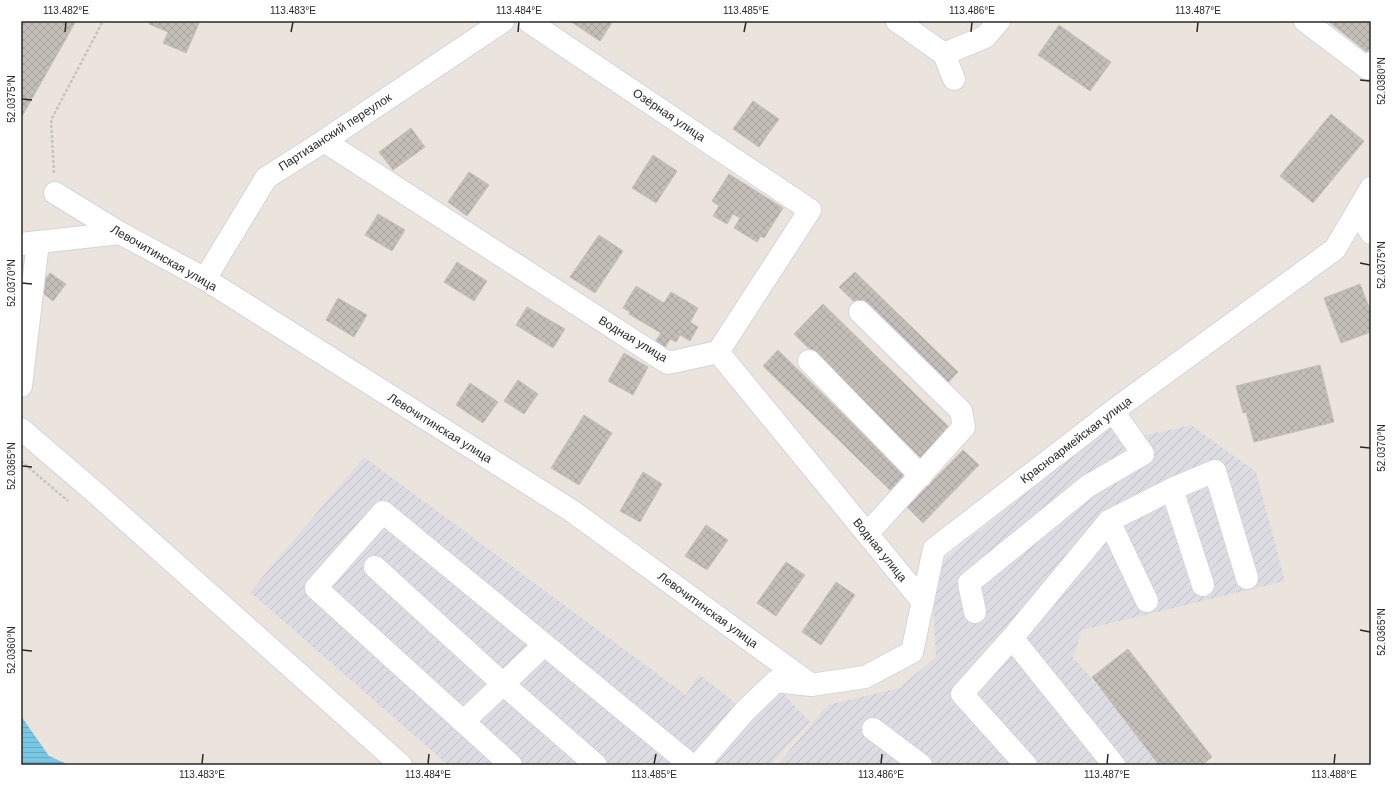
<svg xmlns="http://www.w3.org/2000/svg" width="1392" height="786" viewBox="0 0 1392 786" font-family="Helvetica,sans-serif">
<defs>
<pattern id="industrial-furrows" width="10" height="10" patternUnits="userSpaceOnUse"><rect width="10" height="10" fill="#dedce3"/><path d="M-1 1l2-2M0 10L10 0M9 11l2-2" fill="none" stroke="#bebdc3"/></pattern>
<pattern id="water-rules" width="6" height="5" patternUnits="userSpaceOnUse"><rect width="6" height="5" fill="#77c7e5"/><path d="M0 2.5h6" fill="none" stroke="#67abc4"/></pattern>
<pattern id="building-cross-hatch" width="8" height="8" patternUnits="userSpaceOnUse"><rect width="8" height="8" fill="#c3beb8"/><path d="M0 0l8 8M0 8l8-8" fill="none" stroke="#a8a39e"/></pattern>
</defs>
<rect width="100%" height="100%" fill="#eae4dc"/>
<!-- industrial -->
<path fill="url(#industrial-furrows)" d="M1126,412L1143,436L1191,425L1256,472L1285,581L1082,630L1073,657L1165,765H777L828,705L899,688L936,657L932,586L946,558Z
M364,457L686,695L699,674L754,718L781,691L810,722L770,765H448L250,592Z"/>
<!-- water -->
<path fill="url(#water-rules)" d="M21,716L49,756L69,765H21Z"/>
<!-- building -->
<path fill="url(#building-cross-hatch)" stroke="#c5c0b6" d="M21,21H76L21,118Z
M150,21H200L186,53L163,43L168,32L149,24Z
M570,21H613L600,41Z
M1328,21H1371V47L1367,52Z
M1059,25L1111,62L1090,91L1038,55Z
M753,101L779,119L759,147L733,129Z
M1331,114L1364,141L1313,203L1280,176Z
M411,128L425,147L393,170L379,152Z
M653,155L677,171L656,203L632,188Z
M469,172L489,185L467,216L448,202Z
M729,174L783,208L764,238L761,236L757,242L734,228L740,218L733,214L727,224L713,216L719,206L712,201Z
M378,214L405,230L392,251L365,235Z
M599,235L623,251L595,293L570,277Z
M457,262L487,281L474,301L444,282Z
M855,272L958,372L943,388L839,287Z
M50,273L66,284L53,301L38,289Z
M1360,284L1371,312V332L1341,343L1324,298Z
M636,286L664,303L671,292L698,308L690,322L698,327L690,341L680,335L676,342L670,339L665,348L655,342L661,333L629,314L630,312L623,308Z
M338,298L367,315L354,337L326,320Z
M823,304L955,433L925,462L794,334Z
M527,307L565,329L553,348L516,325Z
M778,350L909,479L894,494L763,366Z
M624,353L648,367L633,395L608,381Z
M1320,365L1334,422L1254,442L1246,412L1243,413L1236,386Z
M518,380L538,394L524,414L504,401Z
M470,383L498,402L483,423L456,405Z
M584,415L612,433L579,485L551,468Z
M963,450L979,465L923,523L907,507Z
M643,472L662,484L640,522L620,511Z
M706,525L728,540L707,570L685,556Z
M786,562L805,575L776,616L757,603Z
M836,582L855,595L821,645L802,632Z
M1128,649L1212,757L1202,765H1159L1092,677Z"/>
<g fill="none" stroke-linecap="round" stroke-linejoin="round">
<defs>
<path id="minor" d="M528,21L810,210L718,352
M897,21L944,54L954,79
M1305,21L1367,68L1371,63
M944,54L985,37L999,21
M324,141L668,363L718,352L923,602
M55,193L120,233L205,279L572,511L810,684
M1358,210L1371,233
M21,244L120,233
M205,279L266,178L324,141L503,21
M860,312L961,411L964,427L867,534
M809,361L921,476
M21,386L38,242
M21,429L98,495L401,765
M1172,489L1203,585
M1109,521L1147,601
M375,567L502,683L596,765
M975,612L969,583L1088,486L1143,454L1113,411
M1012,638L1109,521L1172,489L1215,471L1247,578
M463,722L544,645
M873,729L921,765
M511,765L316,588L383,512L691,765
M698,765L745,711L776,681L811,685L865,677L912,652L934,549L1113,411L1335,249L1371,188
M1026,765L962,694L1012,638L1114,765"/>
</defs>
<!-- minor casing -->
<use href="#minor" stroke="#d1d4e1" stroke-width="24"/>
<!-- path -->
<path stroke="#c3c3c3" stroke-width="2.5" stroke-dasharray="3 2" stroke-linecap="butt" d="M54,173L51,120L103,21
M21,461L68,501"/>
<!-- minor -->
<use href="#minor" stroke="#fff" stroke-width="22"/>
</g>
<!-- ticks -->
<path fill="none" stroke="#292929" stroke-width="1.5" d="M65,32L66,22M291,32L293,22M518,32L519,22M744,32L746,22M971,32L972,22M1197,32L1198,22M1360,80L1370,81M22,99L32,100M1360,263L1370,265M22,283L32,284M1360,447L1370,448M22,466L32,467M1360,630L1370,632M22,650L32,651M202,764L203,754M428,764L429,754M654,764L656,754M881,764L882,754M1107,764L1108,754M1334,764L1335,754"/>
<g text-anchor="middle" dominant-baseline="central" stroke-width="4" stroke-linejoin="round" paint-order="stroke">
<!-- street labels -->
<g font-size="12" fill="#292929" stroke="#fff">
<text transform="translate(669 115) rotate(34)">Озёрная улица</text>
<text transform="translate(335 132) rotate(-33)">Партизанский переулок</text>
<text transform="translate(164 258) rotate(30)">Левочитинская улица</text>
<text transform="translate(633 339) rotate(31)">Водная улица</text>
<text transform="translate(440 428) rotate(32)">Левочитинская улица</text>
<text transform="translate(1076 440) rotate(-37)">Красноармейская улица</text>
<text transform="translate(880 550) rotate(51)">Водная улица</text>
<text transform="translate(708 610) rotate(36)">Левочитинская улица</text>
</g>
</g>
<!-- border -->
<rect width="1392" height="786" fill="none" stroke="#ffffff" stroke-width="44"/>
<rect x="22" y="22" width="1348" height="742" fill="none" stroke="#292929" stroke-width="1.5"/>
<g font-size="10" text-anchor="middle" fill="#292929">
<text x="66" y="14">113.482°E</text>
<text x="293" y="14">113.483°E</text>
<text x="519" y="14">113.484°E</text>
<text x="746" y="14">113.485°E</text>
<text x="972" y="14">113.486°E</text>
<text x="1198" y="14">113.487°E</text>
<text transform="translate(1381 81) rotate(-90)" y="4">52.0380°N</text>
<text transform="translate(11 99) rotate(-90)" y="4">52.0375°N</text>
<text transform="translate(1381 265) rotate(-90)" y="4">52.0375°N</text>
<text transform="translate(11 283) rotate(-90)" y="4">52.0370°N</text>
<text transform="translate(1381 448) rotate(-90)" y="4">52.0370°N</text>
<text transform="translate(11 466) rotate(-90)" y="4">52.0365°N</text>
<text transform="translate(1381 632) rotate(-90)" y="4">52.0365°N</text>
<text transform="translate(11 650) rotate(-90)" y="4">52.0360°N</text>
<text x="202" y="778">113.483°E</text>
<text x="428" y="778">113.484°E</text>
<text x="654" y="778">113.485°E</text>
<text x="881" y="778">113.486°E</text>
<text x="1107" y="778">113.487°E</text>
<text x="1334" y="778">113.488°E</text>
</g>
</svg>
